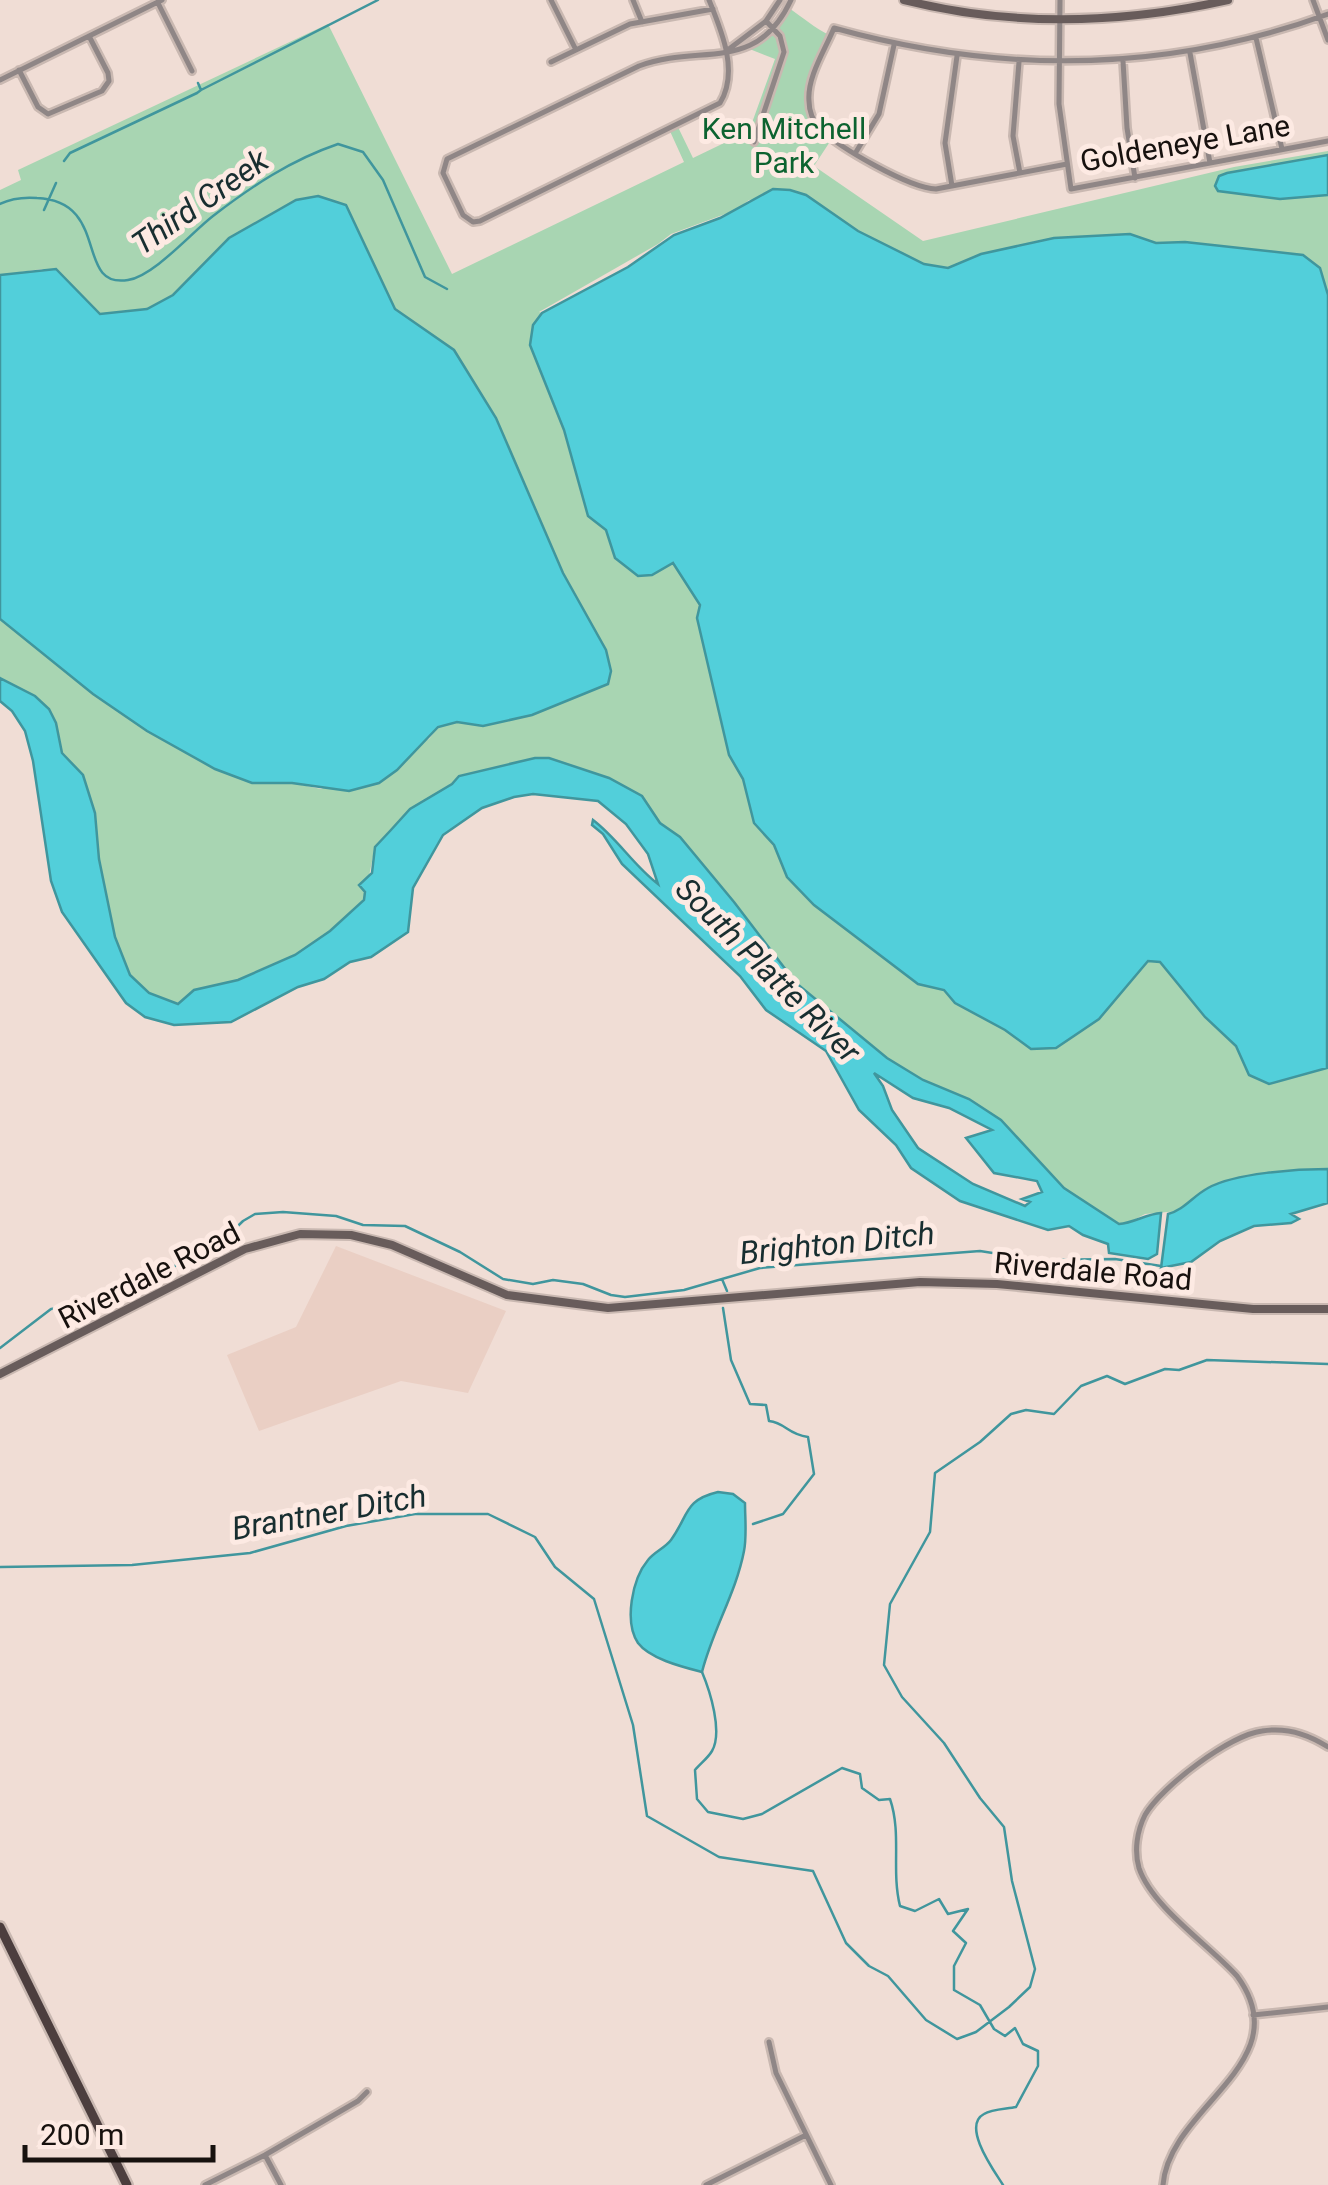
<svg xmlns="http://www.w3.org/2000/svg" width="1328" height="2185" viewBox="0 0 1328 2185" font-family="Roboto,sans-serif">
<rect width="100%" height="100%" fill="#f0ddd5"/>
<!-- built -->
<path fill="#eacfc4" d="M336,1246L506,1311L468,1393L401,1381L259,1431L227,1355L296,1327Z"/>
<!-- green -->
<path fill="#a8d5b2" d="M787,7C803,17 814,28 831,36L808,94L813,119L833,137L814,166L923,241L1234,167L1328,151V295L1320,268L1185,242L1156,243L1130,234L1054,238L981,254L948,268L924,264L858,231L806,195L749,200L736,210L671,234L658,244L539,312L542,313L533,325L588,516L606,530L615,558L652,575L673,563L700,605L697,618L729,755L743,779L754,823L774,845L787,877L814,905L918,984L944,990L955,1003L1005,1030L1031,1049L1099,1019L1147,961L1160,962L1205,1017L1236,1046L1249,1075L1328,1068V1169L1223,1181L1206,1188L1179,1211L1145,1214L1128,1223L1119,1224L1064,1188L1026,1146L969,1099L923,1080L887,1058L796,983L734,902L680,837L660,823L642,796L609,778L549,758H535L459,776L452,784L410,809L375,847L364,900L330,931L312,945L268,968L238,980L194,990L178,1004L149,993L130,975L115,937L99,858L95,813L83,775L62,753L35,696L0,678V619L93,694L147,731L215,769L252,783H292L321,789L429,739L438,727L457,722L606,650L563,573L496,418L454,350L395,309L360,233L296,200L201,266L173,295L147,309L100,314L42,269L0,275V190L21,180L18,170L328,24L452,274L684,162L669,129L677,125L693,158L749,131L775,59L747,48L773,28Z"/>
<!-- water -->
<path fill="#52cfda" stroke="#40969d" stroke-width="2.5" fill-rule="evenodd" d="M1328,155V195L1280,199L1218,191L1215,186L1219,176L1227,173Z
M773,189L790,190L806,195L858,231L924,264L948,268L981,254L1054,238L1130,234L1156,243L1185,242L1303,255L1320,268L1328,295L1327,1068L1269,1084L1249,1075L1236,1046L1205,1017L1160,962L1148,961L1099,1019L1056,1048L1031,1049L1005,1030L955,1003L944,990L918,984L814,905L787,877L774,845L754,823L743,779L729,755L697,618L700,605L673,563L652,575L638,576L615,558L606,530L588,516L564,430L530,345L533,325L542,313L628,267L674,235L720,218Z
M318,196L346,205L395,309L454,350L496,418L563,573L606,650L611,671L608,684L532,715L483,726L457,722L438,727L397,770L379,783L349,791L292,783H252L215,769L147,731L93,694L0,619V275L56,269L100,314L147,309L173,295L229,238L296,200Z
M0,678L35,696L49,709L56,723L62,753L83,775L95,813L99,859L115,937L130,975L149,993L178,1004L194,990L238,980L295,955L330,931L364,900L365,892L359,885L372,873L375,847L390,831L410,809L452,784L459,776L535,758H549L609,778L642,796L660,823L680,837L734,902L796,983L887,1058L923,1080L969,1099L1001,1120L1064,1188L1119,1224C1134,1223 1146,1214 1161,1213L1157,1254L1148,1259L1109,1253L1108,1244L1083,1235L1069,1226L1048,1230L960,1201L911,1168L896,1145L859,1110L826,1051L766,1010L740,976L622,864L603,834L592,825L593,820C617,838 634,866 658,884L648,854L626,824L598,801L533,794L514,797L482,808L443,835L413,888L408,932L371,957L350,962L324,979L298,987L231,1022L174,1025L145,1017L126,1003L62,912L51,881L33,761L25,731L12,711L0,701ZM874,1073L913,1098L949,1108L992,1130L966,1138L994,1173L1037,1181L1042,1192L1022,1199L1030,1202L1025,1206L973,1184L918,1148L892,1110L883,1086Z
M1328,1169V1203L1291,1214L1299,1219L1291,1223L1254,1226L1220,1241L1191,1262L1161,1268L1168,1214C1184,1210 1193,1196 1208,1188C1235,1173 1297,1169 1328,1169Z
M718,1492L733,1494L745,1503C745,1518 747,1536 744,1551C736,1593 713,1629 702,1672C683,1667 650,1659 638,1643C624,1622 632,1579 648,1560C654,1552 665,1548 671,1540C689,1515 684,1500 718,1492Z"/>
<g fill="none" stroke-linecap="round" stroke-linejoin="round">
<!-- stream -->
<path stroke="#40969d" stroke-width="2.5" d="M201,90L378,0
M64,161L70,153L197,93L201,90L198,83
M0,204C12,198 24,197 37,198C111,201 74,289 128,280C154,276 192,232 213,216C252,186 291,160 338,144L363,152L383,180L425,277L447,289
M44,210L56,183
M722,1279L727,1291
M723,1308L731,1360L750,1404L766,1405L769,1421C786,1423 787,1434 808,1437L814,1474L783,1514L753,1524
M0,1348L51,1309L121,1299L144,1288L164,1270L210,1253L243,1221L255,1214L283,1212L336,1216L363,1225L405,1226L460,1252L503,1279L533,1284L553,1280L583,1284L611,1295L625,1297L684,1290L760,1268L980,1251L1038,1260L1115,1259L1161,1266
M0,1567L132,1565L250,1553L346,1526L415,1514H488L535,1537L555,1567L594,1599L633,1725L647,1816L719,1857L813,1871L846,1943L869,1966L888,1976L926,2020L957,2039L976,2032L1009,2007L1030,1987L1035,1969L1012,1881L1004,1827L980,1798L944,1743L902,1697L884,1665L890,1604L930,1532L935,1473L980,1442L1011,1414L1026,1410L1054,1414L1081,1386L1107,1376L1125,1384L1165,1369L1179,1370L1207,1360L1328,1364
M702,1672C710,1691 723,1732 712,1751C708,1758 700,1764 695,1770L697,1799L708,1812L743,1819L762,1814L842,1768L860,1774L862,1788L879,1800L890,1799C902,1834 891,1870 900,1906L915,1911L939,1899L948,1914L968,1909L953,1931L966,1943L954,1966V1990L980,2005L994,2029L1005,2036L1015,2028L1023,2044L1038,2051V2066L1016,2107C1007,2109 992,2109 984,2114C961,2126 995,2172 1003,2185"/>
<defs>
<path id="street" d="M551,0L576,50
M633,0L642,22
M709,0C722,32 739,72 720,103L480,221L473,222L463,215L443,173L447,159L639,66C701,43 756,75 791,0
M1060,0L1059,104L1071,189L1328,141
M1313,0L1328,40
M158,3L192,71
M1256,38L1282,149
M725,52L766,21L780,0
M1190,53L1210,163
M1123,61L1127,128L1135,178
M551,62L630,24L713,9
M1019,62L1013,136L1020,173
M19,70L38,107L48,114L102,91L109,81L108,73L89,36
M0,80L162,0
M754,142L784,52L780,36L766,21
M856,152L879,114L894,45
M1067,164L936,189C909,188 840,148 820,129C813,121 809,112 809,101C807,77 825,50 834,28C999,74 1166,73 1328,14
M952,186L945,143L957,56
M1253,2015L1328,2007
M769,2042L776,2073L831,2185
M265,2155L281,2185
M205,2185L265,2155L358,2101L367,2092
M706,2185L806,2135
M1163,2185C1169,2106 1301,2063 1237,1976C1209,1945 1152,1907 1139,1868C1134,1851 1137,1831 1145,1815C1161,1787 1230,1735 1262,1731C1286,1727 1308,1734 1328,1747"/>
<path id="secondary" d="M904,0C1011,27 1121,24 1228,0
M0,1374L245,1249L300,1234L351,1235L392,1245L507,1295L608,1308L920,1282L997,1284L1253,1309H1328"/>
<path id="primary" d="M0,1927L127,2185"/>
</defs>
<!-- street casing -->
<use href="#street" stroke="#c9b8b1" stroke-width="10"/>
<!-- secondary casing -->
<use href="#secondary" stroke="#c9b8b1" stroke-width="12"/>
<!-- primary casing -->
<use href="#primary" stroke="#c9b8b1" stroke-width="14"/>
<!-- street -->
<use href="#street" stroke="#8f8686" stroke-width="5"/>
<!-- secondary -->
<use href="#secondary" stroke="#685c5b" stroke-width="8"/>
<!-- primary -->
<use href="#primary" stroke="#4c3e3e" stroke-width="9"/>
</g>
<g text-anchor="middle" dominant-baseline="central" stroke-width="10" stroke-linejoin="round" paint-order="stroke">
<!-- park labels -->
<g font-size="30" fill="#0d6330" stroke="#fdeae3">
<text x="784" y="128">Ken Mitchell<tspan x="784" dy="34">Park</tspan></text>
</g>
<!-- street labels -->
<g font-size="30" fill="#17110e" stroke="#fdeae3">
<text transform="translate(1185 143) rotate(-10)">Goldeneye Lane</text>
<text transform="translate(1093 1271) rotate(5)">Riverdale Road</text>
<text transform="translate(149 1275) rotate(-27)">Riverdale Road</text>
</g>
<!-- water labels -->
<g font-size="32" font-style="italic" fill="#182e30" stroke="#fdeae3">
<text transform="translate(200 202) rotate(-35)">Third Creek</text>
<text transform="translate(768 970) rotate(45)">South Platte River</text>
<text transform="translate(837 1243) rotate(-6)">Brighton Ditch</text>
<text transform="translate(329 1512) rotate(-10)">Brantner Ditch</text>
</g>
</g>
<!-- scale -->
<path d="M25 2145v15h188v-15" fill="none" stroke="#17110e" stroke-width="5"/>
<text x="40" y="2145" font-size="30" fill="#17110e" stroke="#fdeae3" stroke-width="8" paint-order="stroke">200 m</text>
</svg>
